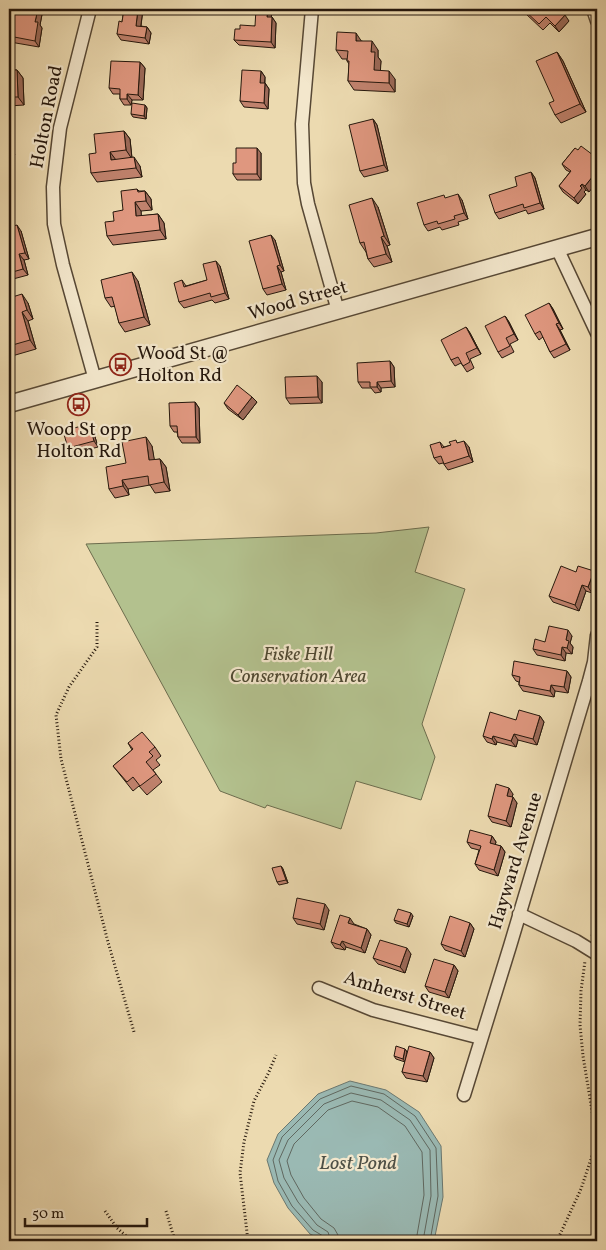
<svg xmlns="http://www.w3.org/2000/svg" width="606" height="1250" viewBox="0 0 606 1250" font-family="Vollkorn,serif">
<rect width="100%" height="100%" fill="#ecdab0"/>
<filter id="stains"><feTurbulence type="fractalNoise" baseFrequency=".004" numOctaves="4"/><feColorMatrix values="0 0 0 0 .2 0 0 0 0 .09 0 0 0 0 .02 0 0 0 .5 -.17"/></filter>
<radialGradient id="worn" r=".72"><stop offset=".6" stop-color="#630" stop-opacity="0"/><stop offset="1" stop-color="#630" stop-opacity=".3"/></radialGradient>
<!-- green -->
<path fill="#b3c18e" stroke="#6c6c4d" d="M429,527L415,572L465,589L422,724L435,757L421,800L356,781L341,829L267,805L265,808L220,791L86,544L376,533Z"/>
<!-- water -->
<path fill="#9ab9b3" stroke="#6b7870" d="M350,1081L386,1090L419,1112L441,1146L443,1197L434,1241H324L310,1234L288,1208L274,1183L267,1160L278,1134L318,1094Z"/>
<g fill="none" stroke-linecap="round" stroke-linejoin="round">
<!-- shore -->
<path stroke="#606860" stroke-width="1" d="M324,1241L323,1236L313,1230L292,1206L278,1181L273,1160L282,1137L320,1099L351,1086L384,1094L415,1116L436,1148L438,1196L430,1241
M331,1241L328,1232L317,1225L298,1202L284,1178L279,1160L288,1140L324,1104L351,1093L381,1100L410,1120L430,1150L431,1196L423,1241
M338,1241V1235L334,1228L321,1219L304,1198L291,1175L287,1161L294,1144L328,1110L352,1101L378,1107L405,1126L422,1152L424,1195L416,1241"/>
<defs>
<path id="minor" d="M90,9L60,128L53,187L54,224L63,265L95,380
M312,9L302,124L304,183L308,204L338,311
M593,9L597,21
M557,248L597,333
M519,914L576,941L597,954
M319,988L373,1010L481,1038
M464,1095L510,946L589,681L594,662L597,635"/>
<path id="tertiary" d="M9,404L597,237"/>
</defs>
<!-- minor casing -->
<use href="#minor" stroke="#574835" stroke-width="15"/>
<!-- tertiary casing -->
<use href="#tertiary" stroke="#574835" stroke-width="19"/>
<!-- path -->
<path stroke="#25170c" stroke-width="3" stroke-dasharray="1 2.5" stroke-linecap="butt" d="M97,622V647L69,687L56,715L61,759L108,942L134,1032
M597,866L595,871L597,880
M592,936L597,922
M105,1211L117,1228L132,1241
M166,1211L175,1241
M248,1241L240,1173L244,1142L254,1101L268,1074L276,1055
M557,1241L581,1189L597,1141L583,1056L580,1025L581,991L585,961"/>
<!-- minor -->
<use href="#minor" stroke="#f3e7cc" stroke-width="12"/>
<!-- tertiary -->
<use href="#tertiary" stroke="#f3e7cc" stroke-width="16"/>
</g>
<!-- wall -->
<path fill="#c0826d" stroke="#25170c" d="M11,9H43L40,25L42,28L39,47L10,42L9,39V22Z
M124,9H143L141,26L147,27L151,33L149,44L121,40L117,34L122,22Z
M523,9H558L569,21L559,32L550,23L543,30L525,13Z
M272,17L276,23L275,48L239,45L234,40L240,29L255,26Z
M362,41L378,50V57L381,61L380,70L395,79V92L354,90L348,81L349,64L347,61V59H342L336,50Z
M557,52L563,61L586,112L561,123L555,115L554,101Z
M9,59L14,66V70H17L23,78L24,105L9,106Z
M140,62L145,68L143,100H132L131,105H124L120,99V94H113L109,88Z
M261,71L265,77V83L269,89L268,109L244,107L240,101Z
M145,105L147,108L146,119L133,117L131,114Z
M373,119L377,125L388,171L364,177L360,171Z
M124,131L130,139L132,158L140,166L142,177L97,182L91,173L96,153Z
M9,146L15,155L9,159Z
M575,148L589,192L586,190L584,192L586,194L578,204L563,192L559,186L570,172L566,170L562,164Z
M261,153V180H237L233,174L236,163Z
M531,172L535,178L544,209L528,214L526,210L499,219L495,213Z
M137,189L139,191H145L151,199L152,210L141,211V216L158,214L164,223L166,239L113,245L107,236L114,221L123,210Z
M446,198L462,200L468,219L458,222L459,225L442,230L440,227L428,231L424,225Z
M378,207L390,245L387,246L392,262L374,267L368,259L366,252L360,243Z
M21,231L29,259L24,260L28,275L13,279L9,273Z
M275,240L284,271L281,272L286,290L267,295L263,289Z
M220,266L229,299L215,303L212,300L184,308L179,302L182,280L186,286L207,280Z
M138,281L150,325L125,332L119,323L115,306L111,307L105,298Z
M9,298L28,303L33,319L28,321L36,349L12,356L9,351Z
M549,303L553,309L563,329L560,330L570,350L554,358L550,352L543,337L539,340L535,334Z
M505,316L509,322L518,340L510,344L514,352L502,358L498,352Z
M466,327L470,333L481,354L470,359L474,368L467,372L461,363L455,366L451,360Z
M390,361L394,367L395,387L381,388V392L375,393L371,388H362L358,382Z
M322,382V403L290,404L286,398Z
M195,402L199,408L200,443H182L178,437L177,432H174L170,426Z
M257,402L243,420L228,409L224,403Z
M89,424L93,430L98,447L72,454L68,448Z
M440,442L444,447L458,443L469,447L473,462L448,470L443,463L439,464L434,458Z
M152,446L154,460L160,459L166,467L170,491L155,493L150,485L128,489L129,495L115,498L109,489L126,463Z
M576,572L597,576V579L592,593L586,591L579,611L553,602L549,596Z
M572,636L570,643L573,647L572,654L566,653L565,661L537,655L533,649L545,642Z
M567,671L571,677L568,693L555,691L554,697L523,691L519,685V682L516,681L512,675Z
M540,716L544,722L537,745L518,740L516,747L497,742L496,745L487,742L483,736L516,720Z
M128,743L155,747L161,756L156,760L160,765L153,770L162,782L147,795L139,786L133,791L113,766L132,750Z
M513,794L512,797L517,803L511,827L492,822L488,816Z
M492,836L496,842L495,845L501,846L505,852L498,876L479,870L475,864L479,850L471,848L467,842Z
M281,866L283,869L288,883L279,885L277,882Z
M329,910L324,930L297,924L293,918Z
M413,916L409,927L396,923L394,920Z
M470,923L474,929L465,957L445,950L441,944Z
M354,924L367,929L371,935L365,953L346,947L345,950L335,948L331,942Z
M411,954L405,973L378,964L373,958Z
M454,965L458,971L449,998L429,992L425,986Z
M405,1049L407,1052H430L434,1058L427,1082L406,1078L402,1072L405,1062L396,1059L394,1056Z"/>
<!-- shaded-wall -->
<path fill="#9c6a59" stroke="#25170c" d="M38,9H43L40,25L42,28L39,47L35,41V22Z
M138,9H143L140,32L136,26Z
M268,9H272L271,23L267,17Z
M565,15L569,21L559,32L555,26Z
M272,17L276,23L275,48L271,42Z
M147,27L151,33L149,44L145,38Z
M356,33L362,42L356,41Z
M372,41L378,50V57L381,61L380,78L374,70L371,52Z
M557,52L563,61L586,112L580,104Z
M9,59L14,66V79L9,71Z
M140,62L145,68L143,100L138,95Z
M17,70L23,78L24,105L18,97Z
M261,71L265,77L264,89L260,83Z
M389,71L395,79V92L389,83Z
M265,83L269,89L268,109L264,103Z
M127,94L132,100L131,105L127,99Z
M145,105L147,108L146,119L144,116Z
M373,119L377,125L388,171L384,165Z
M124,131L130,139L132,159L126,150Z
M257,148L261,153V180L257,174Z
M110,152L116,160H111Z
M134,157L140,166L142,177L136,168Z
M597,171V182L589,192L585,186Z
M531,172L535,178L544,209L540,203Z
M582,184L586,190L584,192L586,194L578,204L574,198Z
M145,191L151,199L152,210L146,201Z
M458,194L462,200L468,219L464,213Z
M372,198L378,207L390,245L384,236Z
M135,202L141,211L142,225L136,216Z
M158,214L164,223L166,239L160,230Z
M17,225L21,231L29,259L25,253Z
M271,235L275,240L284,271L280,265Z
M381,237L387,246L392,262L386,254Z
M19,254L24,260L28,275L23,269Z
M216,261L220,266L229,299L225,293Z
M277,266L281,272L286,290L282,284Z
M132,272L138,281L150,325L144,317Z
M22,294L28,303L33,319L27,310Z
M549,303L553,309L563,329L559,323Z
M22,312L28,321L36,349L30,340Z
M505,316L509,322L518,340L514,334Z
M556,324L560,330L570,350L566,344Z
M466,327L470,333L481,354L477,348Z
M390,361L394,367L395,387L391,381Z
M317,376L322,382V403L318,397Z
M377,382L381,388V392L377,387Z
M252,397L257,402L243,420L238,415Z
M195,402L199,408L200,443L196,437Z
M89,424L93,430L98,447L94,441Z
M146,437L152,446L156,469L149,460Z
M464,441L469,447L473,462L469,456Z
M160,459L166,467L170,491L164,482Z
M122,480L128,489L129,495L123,486Z
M594,571L597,576V579L592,593L588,587Z
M582,585L586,591L579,611L575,605Z
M568,630L572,636L570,643L573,647L572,654L567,648L566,640Z
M562,647L566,653L565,661L561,655Z
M567,671L571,677L568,693L564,687Z
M551,685L555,691L554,697L550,691Z
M540,716L544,722L537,745L533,739Z
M514,734L518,740L516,747L511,741Z
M493,736L497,742L496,745L492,739Z
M509,788L513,794L511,801L507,796Z
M513,797L517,803L511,827L506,821Z
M492,836L496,842L494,849L490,843Z
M501,846L505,852L498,876L494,870Z
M281,866L283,869L288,883L286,880Z
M325,904L329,910L324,930L320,924Z
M411,913L413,916L409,927L407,924Z
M350,918L354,924L353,929L348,923Z
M470,923L474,929L465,957L461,951Z
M367,929L371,935L365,953L361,948Z
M342,941L346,947L345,950L340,945Z
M407,948L411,954L405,973L400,967Z
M454,965L458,971L449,998L445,992Z
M405,1049L407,1052L405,1062L403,1059Z
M430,1052L434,1058L427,1082L423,1076Z"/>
<!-- building -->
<path fill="#df977f" stroke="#25170c" d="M11,9H38L35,22H38L35,41L9,36V22Z
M124,9H138L136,26L147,27L145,38L117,34L119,21L122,22Z
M256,9H268L267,17H272L271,42L234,40L235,29H240V25L255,26Z
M523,9H558L565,15L555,26L546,17L539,24Z
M337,32L356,33V41H372L371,52H375L374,70L389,71V83L348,81L349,61H347L348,51L336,50Z
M557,52L580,104L555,115L549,103L554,101L536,61Z
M111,61L140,62L138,95L127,94V99H120V89L109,88Z
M9,70H17L18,97H9Z
M242,70L261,71L260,83H265L264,103L240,101Z
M132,103L145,105L144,116L131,114Z
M373,119L384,165L360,171L349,125Z
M124,131L126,150L110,152L111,160L134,157L136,168L91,173L89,154L96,153L94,134Z
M581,146L597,158V171L585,186L582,184L580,186L582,188L574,198L559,186L571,171L562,164L575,148L578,150Z
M236,148H257V174H233V163H236Z
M531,172L540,203L524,208L523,204L495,213L489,195L517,186L515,177Z
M137,189L138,192L145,191L146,201L135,202L136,216L158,214L160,230L107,236L105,222L114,221L113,212L123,210L121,191Z
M458,194L464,213L454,216L455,219L438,224L437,221L424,225L417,203L444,195L445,198Z
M372,198L384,236L381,237L386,254L368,259L364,242L360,243L349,205Z
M17,225L25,253L19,254L23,269L9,273V227Z
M271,235L280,265L277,266L282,284L263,289L249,241Z
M216,261L225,293L211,297L210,293L179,302L174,283L182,280L184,287L207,280L203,264Z
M132,272L144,317L119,323L112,297L105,298L101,280Z
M22,294L27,310L22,312L30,340L9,346V298Z
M549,303L559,323L556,324L566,344L550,352L540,331L535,334L525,315Z
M505,316L514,334L506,338L510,346L498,352L485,326Z
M466,327L477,348L466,353L470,362L463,366L458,357L451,360L441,340Z
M390,361L391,381L377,382V387H370V382H358L357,363Z
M317,376L318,397L286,398L285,377Z
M237,385L252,397L238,415L224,403Z
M195,402L196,437H178L177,426H170L169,403Z
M89,424L94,441L68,448L63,431Z
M146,437L149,460L160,459L164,482L149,485L148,476L122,480L123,486L109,489L106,467L126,463L122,442Z
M456,440L457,443L464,441L469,456L444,464L441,456L434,458L430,445L440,442L442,448L451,445L449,442Z
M561,566L576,572L578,566L594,571L588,587L582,585L575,605L549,596Z
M549,626L568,630L566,640L569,641L567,648L562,647L561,655L533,649L535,639L545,642Z
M514,661L567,671L564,687L551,685L550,691L519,685L520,677L512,675Z
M519,710L540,716L533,739L514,734L511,741L493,736L492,739L483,736L490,712L516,720Z
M142,732L155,747L149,752L153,756L146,762L156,774L140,786L133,777L127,782L113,766L133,749L128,743Z
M496,784L509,788L507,796L513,797L506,821L488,816Z
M470,830L492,836L490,843L501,846L494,870L475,864L481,846L467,842Z
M281,866L286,880L277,882L272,868Z
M297,898L325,904L320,924L293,918Z
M398,909L411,913L407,924L394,920Z
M340,915L350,918L348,923L367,929L361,948L342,941L340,945L331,942Z
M450,916L470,923L461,951L441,944Z
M380,940L407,948L400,967L373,958Z
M434,959L454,965L445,992L425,986Z
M396,1046L405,1049L403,1059L394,1056Z
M409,1046L430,1052L423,1076L402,1072Z"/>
<!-- icons -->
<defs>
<symbol id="bus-ring" viewBox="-11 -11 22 22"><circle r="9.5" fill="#f3e7cc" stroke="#8f2418" stroke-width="1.5"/><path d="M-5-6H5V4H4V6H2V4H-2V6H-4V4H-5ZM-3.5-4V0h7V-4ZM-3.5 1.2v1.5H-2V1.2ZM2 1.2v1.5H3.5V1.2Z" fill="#8f2418"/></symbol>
</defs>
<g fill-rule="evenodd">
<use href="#bus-ring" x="108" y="352" width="25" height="25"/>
<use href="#bus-ring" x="66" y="392" width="25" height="25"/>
</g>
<g text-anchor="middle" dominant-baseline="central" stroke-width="4.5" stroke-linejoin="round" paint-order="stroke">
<!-- street labels -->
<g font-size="19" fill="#25170c" stroke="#f3e7cc">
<text transform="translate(47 117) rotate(-79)">Holton Road</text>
<text transform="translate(298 301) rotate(-16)">Wood Street</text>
<text transform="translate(516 861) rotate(-73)">Hayward Avenue</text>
<text transform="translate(405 996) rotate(17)">Amherst Street</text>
</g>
<!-- poi labels -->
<g font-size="19" fill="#25170c" stroke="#f3e7cc" text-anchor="start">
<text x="137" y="354">Wood St @<tspan x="137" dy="22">Holton Rd</tspan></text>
<text x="79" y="430" text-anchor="middle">Wood St opp<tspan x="79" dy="22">Holton Rd</tspan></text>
</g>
<!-- park labels -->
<g font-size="19" font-style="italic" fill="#504a33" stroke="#f3e7cc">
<text x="298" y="655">Fiske Hill<tspan x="298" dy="22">Conservation Area</tspan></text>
</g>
<!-- water labels -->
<g font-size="20" font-style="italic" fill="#4e5046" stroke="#f3e7cc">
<text x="358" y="1164">Lost Pond</text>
</g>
</g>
<!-- margin -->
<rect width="606" height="1250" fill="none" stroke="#ecdab0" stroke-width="30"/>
<rect x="10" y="10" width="586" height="1230" fill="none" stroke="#25170c" stroke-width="2.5"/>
<rect x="15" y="15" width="576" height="1220" fill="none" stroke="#25170c"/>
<!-- scale -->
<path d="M25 1218v8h122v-8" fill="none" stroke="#25170c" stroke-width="2.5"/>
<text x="32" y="1218" font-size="15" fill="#25170c" stroke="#f3e7cc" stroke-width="4" paint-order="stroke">50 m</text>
<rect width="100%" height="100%" filter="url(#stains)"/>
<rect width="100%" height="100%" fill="url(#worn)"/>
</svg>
